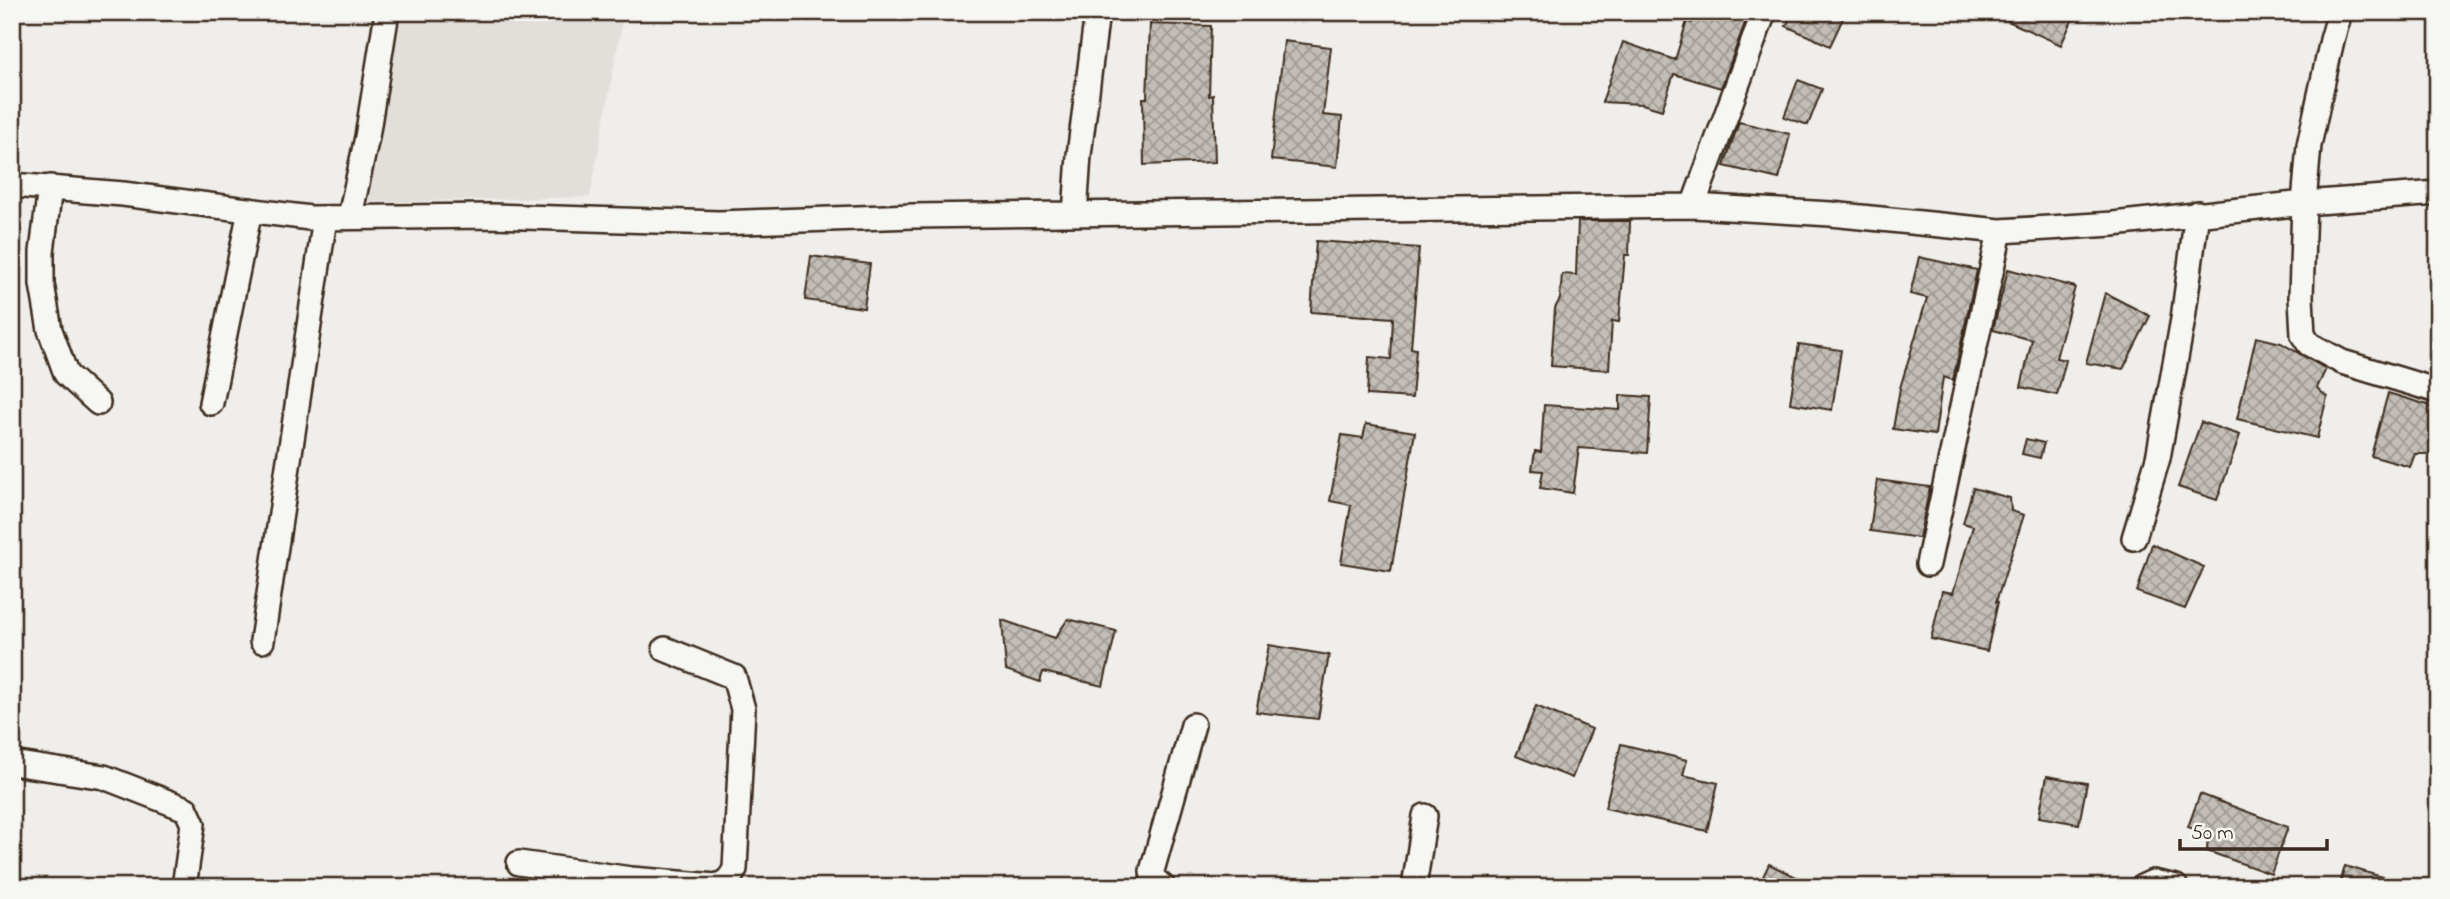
<svg xmlns="http://www.w3.org/2000/svg" width="2450" height="899" viewBox="0 0 2450 899" font-family="'Indie Flower',sans-serif">
<defs>
<pattern id="building-cross-hatch" width="8" height="8" patternUnits="userSpaceOnUse" patternTransform="scale(1.75)"><rect width="8" height="8" fill="#c2bdb7"/><path d="M0 0l8 8M0 8l8-8" fill="none" stroke="#9f9a94"/></pattern>
</defs>
<rect width="100%" height="100%" fill="#efeeea"/>
<filter id="ink" filterUnits="userSpaceOnUse"><feTurbulence type="fractalNoise" baseFrequency=".0143" numOctaves="2"/><feDisplacementMap in="SourceGraphic" scale="14" xChannelSelector="R" yChannelSelector="G"/><feConvolveMatrix kernelMatrix="1 2 1 2 8 2 1 2 1" color-interpolation-filters="sRGB"/></filter>
<g filter="url(#ink)">
<!-- built -->
<path fill="#e2dfdb" d="M390,12H624L590,197L358,203Z"/>
<!-- building -->
<path fill="url(#building-cross-hatch)" stroke="#3b2a1e" stroke-width="2" d="M1697,12H1749L1721,88L1674,74L1662,110L1642,104L1602,102L1623,42L1675,60L1687,21L1692,23Z
M1793,12H1846L1830,46L1786,26Z
M1988,12H2076L2061,45Z
M1150,24L1211,26L1209,96L1213,95L1215,162L1144,165L1143,98H1147Z
M1284,41L1331,47L1323,115L1342,117L1337,167L1271,160Z
M1798,80L1822,89L1808,125L1784,117Z
M1739,122L1790,134L1779,179L1724,166Z
M1578,221H1630L1629,255H1625L1619,322L1612,321L1609,370L1551,366L1555,308L1560,299L1562,274L1576,275Z
M1316,241L1419,248L1411,348L1416,349L1412,398L1367,395L1369,357L1391,359L1393,318L1311,312Z
M811,256L870,264L864,308L805,300Z
M1919,257L1977,270L1953,380L1943,377L1935,435L1893,429L1900,388L1927,298L1910,294Z
M2008,269L2075,287L2056,358L2066,360L2057,395L2021,387L2032,340L1993,330Z
M2105,293L2150,316L2123,369L2086,363Z
M2256,337L2281,343L2326,369L2317,388L2327,397L2317,438L2237,419Z
M1799,344L1841,350L1832,410L1790,403Z
M2388,393L2438,408V454H2415L2410,467L2371,456Z
M1620,395L1651,397L1647,453L1579,448L1573,493L1540,488L1543,471L1532,470L1535,451L1541,452L1544,405L1620,410Z
M2201,422L2240,435L2217,500L2178,487Z
M1366,424L1415,432L1391,571L1341,563L1351,505L1330,501L1342,435L1363,438Z
M2026,439L2044,443L2040,458L2022,454Z
M1877,480L1930,487L1919,538L1870,531Z
M1973,488L2010,498L2011,511L2024,515L1996,602H1998L1987,651L1931,639L1942,591L1953,593L1973,526L1963,523Z
M2152,544L2204,567L2185,609L2137,592Z
M1068,619L1116,631L1103,686L1043,672L1040,682L1006,670L1002,620L1055,638Z
M1269,645L1329,655L1318,719L1256,712Z
M1536,706L1592,729L1572,778L1516,756Z
M1621,744L1687,760L1683,775L1718,783L1707,831L1605,808Z
M2047,776L2087,783L2079,824L2039,817Z
M2200,794L2288,827L2271,874L2207,851L2208,834L2188,827Z
M1769,864L1817,887H1758Z
M2345,866L2402,883V887H2339Z"/>
<g fill="none" stroke-linecap="round" stroke-linejoin="round">
<defs>
<path id="minor" d="M2340,12L2332,40L2309,145L2304,203L2301,297L2303,335L2309,344L2342,362L2438,391
M12,185L123,194L310,218L491,216L719,223L913,216L1693,206L1831,214L2000,231L2113,224L2304,203L2438,193
M50,187L42,252V284L50,330L66,374L98,403
M1693,206L1764,12
M1075,214L1079,155L1097,12
M350,216L367,137L387,12
M211,403L250,210
M2134,538L2158,458L2183,319L2197,213
M1928,564L2000,231
M262,641L325,218
M12,763L104,777L186,809L193,824L184,887
M519,863L631,879L716,886C726,883 730,879 735,869L743,709L734,677L665,649
M1163,887L1153,878L1152,871L1193,725
M1414,887L1425,816
M2142,887L2153,882L2176,887"/>
</defs>
<!-- minor casing -->
<use href="#minor" stroke="#3b2a1e" stroke-width="28"/>
<!-- minor -->
<use href="#minor" stroke="#f6f6f2" stroke-width="23"/>
</g>
</g>
<!-- margin -->
<rect width="2450" height="899" fill="none" stroke="#f6f6f2" stroke-width="42"/>
<rect x="21" y="21" width="2408" height="857" fill="none" stroke="#3b2a1e" stroke-width="2.5" filter="url(#ink)"/>
<!-- scale -->
<path d="M2180 839v10h147v-10" fill="none" stroke="#3b2a1e" stroke-width="3.5"/>
<text x="2191" y="839" font-size="21" fill="#3b2a1e" stroke="#f6f6f2" stroke-width="5" paint-order="stroke">50 m</text>
</svg>
